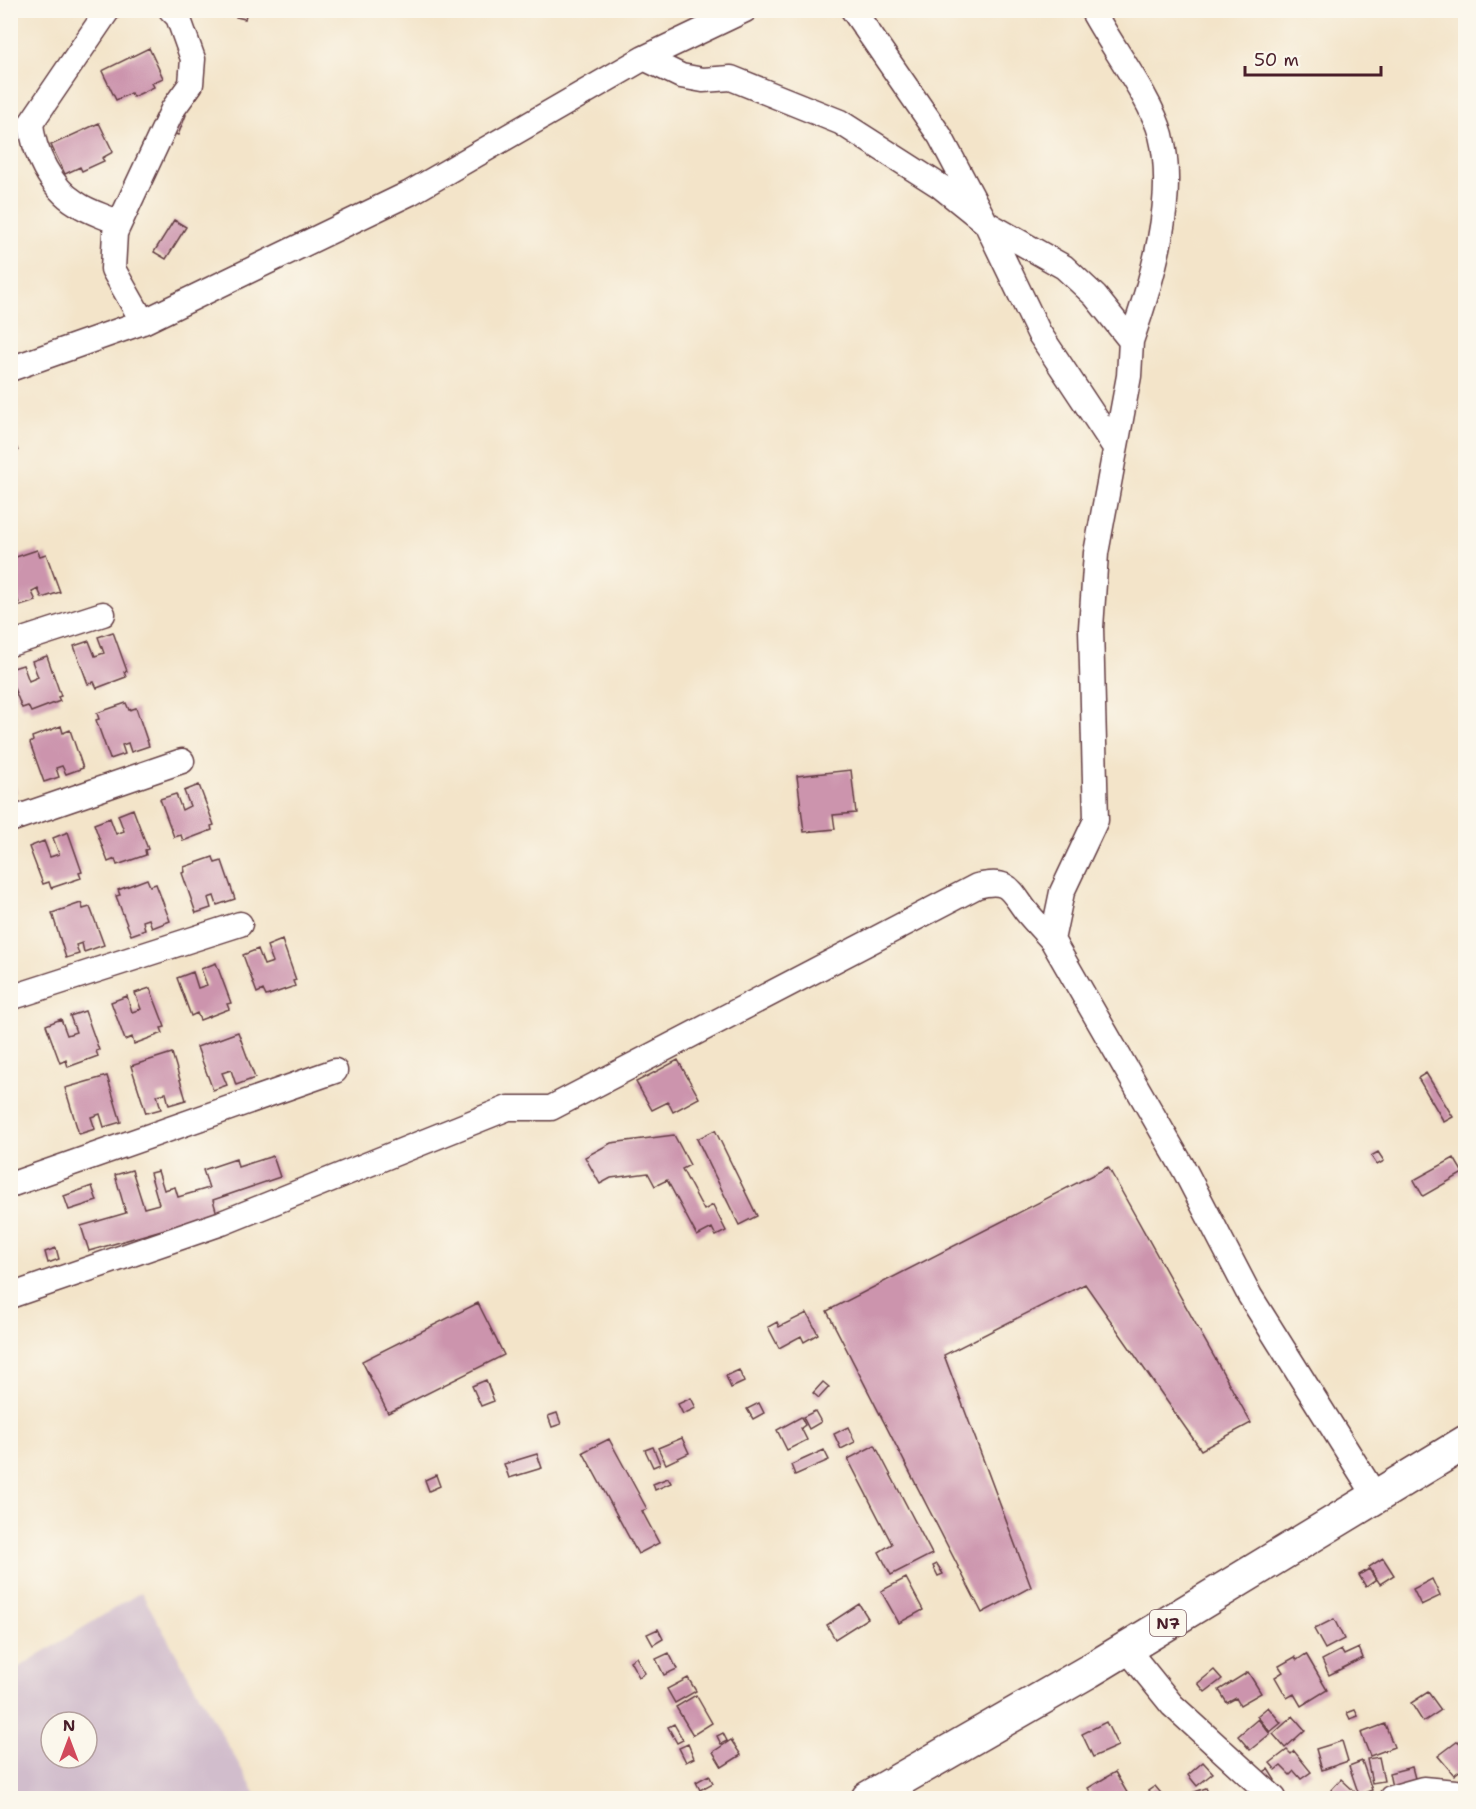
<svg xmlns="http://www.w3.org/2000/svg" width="1476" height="1809" viewBox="0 0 1476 1809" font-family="'Shantell Sans',sans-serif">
<rect width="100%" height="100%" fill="#fbf7ec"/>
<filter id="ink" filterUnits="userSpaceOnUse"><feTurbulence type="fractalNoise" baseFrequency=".0167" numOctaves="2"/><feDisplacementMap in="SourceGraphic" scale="12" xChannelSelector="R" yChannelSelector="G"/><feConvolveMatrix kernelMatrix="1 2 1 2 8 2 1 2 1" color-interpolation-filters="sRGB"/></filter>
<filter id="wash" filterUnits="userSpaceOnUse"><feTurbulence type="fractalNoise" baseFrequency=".008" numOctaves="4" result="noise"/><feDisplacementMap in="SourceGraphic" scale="24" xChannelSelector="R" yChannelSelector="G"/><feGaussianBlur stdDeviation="1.35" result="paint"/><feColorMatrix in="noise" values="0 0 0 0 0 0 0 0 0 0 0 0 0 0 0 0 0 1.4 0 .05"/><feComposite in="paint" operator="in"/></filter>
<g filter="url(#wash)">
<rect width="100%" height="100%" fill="#f3e4c9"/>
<!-- industrial -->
<path fill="#d1bdcc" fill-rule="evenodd" d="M141,1592L258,1798H11V1672ZM51,1722H87V1758H51Z"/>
<g id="blocks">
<!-- building -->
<path fill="#cc94ad" d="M238,10H247L245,19L236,17Z
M149,48L163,78L152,83L154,87L133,97L131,93L116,100L102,71Z
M178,112L186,115L178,135L170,132Z
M99,123L113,152L102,158L104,161L82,171L80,167L65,174L51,145Z
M174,220L186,227L166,259L154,252Z
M10,432L18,451L10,454Z
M37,550L40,556L46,554L60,592L42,598L38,589L32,592L36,601L20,606L10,578V559Z
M113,632L127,671L124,672L126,677L97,688L94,682L88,684L74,646L89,641L95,656L104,653L98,637Z
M47,656L61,696L58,697L60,701L31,712L28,706L22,708L10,678V669L23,665L29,681L38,677L32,661Z
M126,703L129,710L136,708L149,746L131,752L128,743L122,745L125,754L110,759L96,720L99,719L97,713Z
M61,726L63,733L70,730L83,768L66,774L62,766L56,768L59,777L44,782L30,743L33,741L32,737Z
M851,770L856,813L833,815L835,829L804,832L797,776Z
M10,774L17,792L10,794Z
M199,785L214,825L211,826L212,830L183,841L181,835L174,837L160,799L176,794L182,810L190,806L184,791Z
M133,809L148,849L145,850L146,855L117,865L115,859L108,862L94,824L110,818L116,834L124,831L118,815Z
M68,832L82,872L79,873L81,878L51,888L49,882L43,884L29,847L44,841L50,857L59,854L53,838Z
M213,857L215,863L222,861L235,899L217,905L214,896L208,898L211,908L196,913L182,873L185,872L184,867Z
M147,879L150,886L156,884L170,921L152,928L149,919L143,921L145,930L131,935L116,896L120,895L118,890Z
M81,903L83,909L90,907L104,945L84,952L82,943L76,945L79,954L66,958L52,913Z
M282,940L296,980L293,981L295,986L266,996L263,990L257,993L243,955L258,949L264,965L273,962L267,946Z
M216,963L231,1003L227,1004L229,1009L200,1020L197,1013L191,1016L177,978L193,972L198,988L207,985L201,969Z
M150,988L165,1027L161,1028L163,1033L134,1044L132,1037L125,1040L111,1002L127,996L132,1012L141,1009L135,993Z
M85,1011L99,1050L96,1051L98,1056L68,1067L66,1060L60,1063L46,1025L61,1019L67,1035L76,1032L70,1016Z
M238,1032L255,1078L236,1085L231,1070L222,1073L227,1085L213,1090L197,1047Z
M172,1053L186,1100L169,1105L166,1093L157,1095L161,1109L146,1113L131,1066Z
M678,1060L699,1098L673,1112L668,1102L652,1110L636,1082Z
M1426,1073L1453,1117L1444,1122L1418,1078Z
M107,1076L121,1122L104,1127L100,1114L91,1117L95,1129L79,1134L65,1088Z
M715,1130L757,1216L739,1225L697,1139Z
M674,1135L690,1165L682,1169L704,1210L713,1205L726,1231L716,1236L712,1228L697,1236L667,1180L655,1186L648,1173L611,1178L600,1184L585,1157L611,1143Z
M1378,1152L1384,1161L1377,1165L1371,1156Z
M273,1156L280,1177L213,1200L217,1214L89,1251L81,1226L126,1213L115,1175L132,1170L144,1208L159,1204L150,1173L158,1171L164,1190L175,1187L178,1197L209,1188L203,1170L236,1159L238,1167Z
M1454,1158L1463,1173L1423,1196L1414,1180Z
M1108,1167L1251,1423L1201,1450L1085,1284L944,1355L1031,1587L982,1613L827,1311Z
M92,1186L97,1201L69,1210L64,1196Z
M56,1248L59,1259L48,1263L45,1252Z
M478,1303L504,1355L388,1413L362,1361Z
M807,1313L818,1334L804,1342L801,1336L779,1348L768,1327L777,1322L779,1327Z
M739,1370L744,1382L731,1388L726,1376Z
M486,1380L494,1401L481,1406L472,1386Z
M823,1382L829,1387L819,1398L813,1393Z
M691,1398L696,1408L683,1414L678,1404Z
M759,1403L764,1413L753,1419L747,1409Z
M815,1411L821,1422L809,1429L803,1417Z
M557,1413L561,1424L552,1427L548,1416Z
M801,1417L805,1425L801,1428L807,1440L787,1450L777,1430Z
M848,1427L855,1442L841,1449L834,1434Z
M682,1438L689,1453L666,1464L658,1448Z
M609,1439L647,1509L642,1511L659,1543L638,1554L583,1452Z
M875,1445L932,1554L891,1575L879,1552L892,1544L848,1459Z
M653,1447L660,1464L653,1467L645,1450Z
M824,1450L829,1460L795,1475L791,1465Z
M537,1454L542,1468L509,1478L504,1464Z
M436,1475L440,1486L429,1491L425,1480Z
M668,1478L671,1483L655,1490L653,1484Z
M1383,1558L1394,1575L1380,1584L1369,1567Z
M937,1564L943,1574L938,1576L933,1566Z
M1369,1569L1376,1580L1366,1587L1359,1575Z
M906,1578L923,1610L899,1623L881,1591Z
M1432,1579L1440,1596L1421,1605L1413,1589Z
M859,1604L868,1618L835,1639L827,1625Z
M1334,1619L1344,1639L1325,1649L1314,1629Z
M658,1629L663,1639L653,1645L647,1634Z
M1359,1648L1363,1658L1329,1675L1322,1660L1341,1650L1344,1655Z
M669,1653L677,1669L664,1675L656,1659Z
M1306,1654L1327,1690L1301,1706L1294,1694L1287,1698L1275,1677L1283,1672L1279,1666L1295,1657L1297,1660Z
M636,1657L645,1673L639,1677L630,1661Z
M1214,1670L1222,1679L1205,1692L1198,1683Z
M1248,1672L1261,1693L1240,1705L1236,1698L1227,1703L1219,1690Z
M688,1678L696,1691L675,1703L667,1689Z
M1428,1692L1441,1710L1423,1722L1411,1703Z
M696,1695L712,1723L693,1735L676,1707Z
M1268,1707L1281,1723L1270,1732L1257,1716Z
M1355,1710L1358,1716L1350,1719L1347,1713Z
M1293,1716L1305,1730L1285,1748L1273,1734Z
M1258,1719L1270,1734L1250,1750L1238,1736Z
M1106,1722L1118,1746L1093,1757L1082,1734Z
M674,1724L683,1740L677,1743L668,1727Z
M1385,1724L1394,1747L1370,1756L1361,1733Z
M723,1733L727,1741L721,1744L717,1736Z
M731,1740L741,1755L722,1767L713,1752Z
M1342,1741L1348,1761L1322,1770L1316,1749Z
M1458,1741L1466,1750V1766L1454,1775L1438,1756Z
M688,1744L694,1758L686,1762L679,1748Z
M1287,1750L1291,1754L1294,1751L1311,1772L1301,1779L1294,1771L1290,1775L1281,1766L1276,1770L1270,1763Z
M1379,1757L1384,1781L1372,1783L1367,1759Z
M1362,1761L1372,1790L1359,1795L1349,1766Z
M1203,1762L1213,1773L1197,1786L1188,1775Z
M1412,1767L1417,1786L1393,1792L1389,1773Z
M1268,1769L1275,1780L1266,1787L1258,1776Z
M1115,1772L1129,1796L1094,1798L1088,1788Z
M709,1775L713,1783L700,1790L696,1782Z
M1341,1779L1354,1791L1347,1798H1340L1331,1790Z
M1155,1786L1165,1798H1154L1148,1791Z
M1206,1788L1211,1798H1191L1189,1794Z"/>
</g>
</g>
<g filter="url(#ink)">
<use href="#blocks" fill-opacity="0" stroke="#633d43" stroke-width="1.5"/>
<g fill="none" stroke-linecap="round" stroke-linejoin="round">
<defs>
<path id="minor" d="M108,10L31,123C33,151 51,188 76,203C88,212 105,216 119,223
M853,10L940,136L986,223L1039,333L1114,446
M1092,10C1111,46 1151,98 1161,135C1177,198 1152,281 1131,341
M644,58L681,76L703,80L731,78L840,122L940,186L986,223L1064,267L1095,296L1131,341L1129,376L1096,553L1091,628L1096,820L1062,892L1052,940
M143,322L113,269L115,233L173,109L191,84L193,59L178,17L171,10
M10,369L143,322L410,193L644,58L745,10
M10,644L103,614
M10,820L182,761
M10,998L240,924
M10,1185L335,1071
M10,1296L222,1223L508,1108H551L977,886C1009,878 1010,890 1026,911C1034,921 1043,930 1052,940L1185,1171L1250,1296L1376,1497
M1126,1648L1172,1705L1274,1798
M1391,1798L1423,1789L1466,1793"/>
<path id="highway" d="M868,1798L1089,1671L1466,1442"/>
</defs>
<!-- minor casing -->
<use href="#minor" stroke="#633d43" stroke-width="27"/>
<!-- highway casing -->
<use href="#highway" stroke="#633d43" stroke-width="36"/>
<!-- minor -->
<use href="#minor" stroke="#fff" stroke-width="24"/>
<!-- highway -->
<use href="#highway" stroke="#fff" stroke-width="33"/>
</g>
</g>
<g text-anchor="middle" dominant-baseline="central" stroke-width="4.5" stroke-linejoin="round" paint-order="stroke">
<!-- shield labels -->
<rect fill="#fbf7ec" stroke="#7f6065" stroke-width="1.5" x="1150" y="1610" width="36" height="26" rx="4.5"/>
<g font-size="16" font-weight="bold" fill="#4a1f2b">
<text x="1168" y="1623">N7</text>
</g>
</g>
<!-- margin -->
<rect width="1476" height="1809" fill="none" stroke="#fbf7ec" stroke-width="36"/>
<!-- north arrow -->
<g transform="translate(69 1740)"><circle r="28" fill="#fbf7ec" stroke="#b4a19f" stroke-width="1.5"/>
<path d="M0-4.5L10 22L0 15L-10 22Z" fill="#d1495b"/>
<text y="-9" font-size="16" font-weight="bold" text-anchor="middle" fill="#4a1f2b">N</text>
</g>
<!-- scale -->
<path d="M1245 66v9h136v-9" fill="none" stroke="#4a1f2b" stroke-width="3"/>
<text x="1254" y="66" font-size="18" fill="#4a1f2b" stroke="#fbf7ec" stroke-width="4.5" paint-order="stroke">50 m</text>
</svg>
